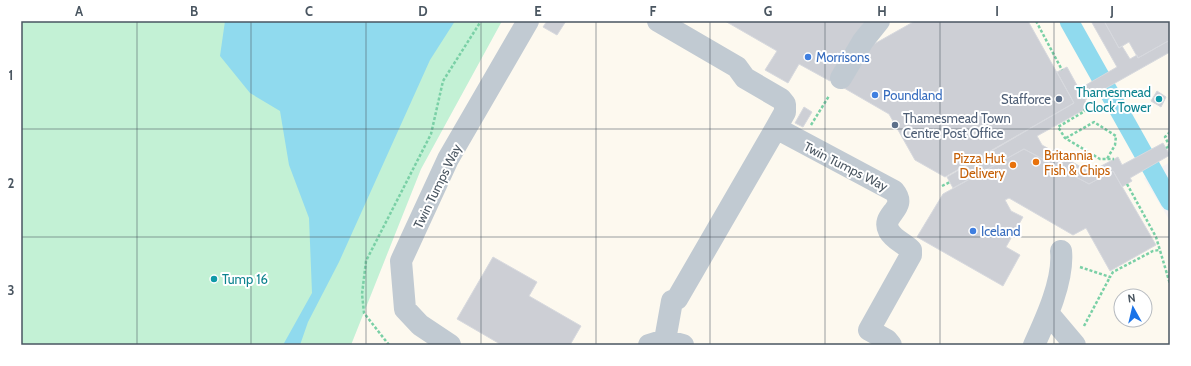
<svg xmlns="http://www.w3.org/2000/svg" width="1191" height="366" viewBox="0 0 1191 366" font-family="Cabin,sans-serif">
<rect width="100%" height="100%" fill="#f5f3f3"/>
<!-- commercial -->
<path fill="#fdf9ef" fill-rule="evenodd" d="M502,21H1170V162L1144,178L1170,221V345H351L421,169ZM1121,296H1145V320H1121Z"/>
<!-- green -->
<path fill="#c3f1d5" d="M21,21H502L421,169L351,345H21Z"/>
<!-- water -->
<path fill="#90daee" d="M225,21H455L430,60L339,262L308,322L300,345H283L312,293L309,218L289,165L280,111L250,93L220,56Z"/>
<g fill="none" stroke-linecap="round" stroke-linejoin="round">
<!-- canal -->
<path stroke="#90daee" stroke-width="19" d="M1069,21L1170,201"/>
</g>
<!-- building -->
<path fill="#cdcfd5" stroke="#d7d9de" d="M547,21H566L557,35L543,27Z
M725,21H865L830,81L799,64L788,83L765,70L777,51Z
M915,21H1028L1074,103L945,177L915,160L889,114L844,88L867,48Z
M1091,21H1104L1119,48L1122,46L1130,59L1137,55L1138,58L1170,40V52L1085,100L1089,107L1037,136L1042,145L1090,172L1118,157L1122,165L1163,143L1170,155L1130,178L1132,181L1122,187L1113,171L1089,184L1024,149L953,188L947,177L1074,103L1057,72L1067,67L1079,89L1117,67Z
M1104,21H1170V40L1138,58L1129,42L1119,48Z
M1157,91L1166,97L1161,107L1151,101Z
M804,107L812,112L803,127L795,123Z
M1024,149L1089,184L1113,171L1156,245L1110,271L1086,228L1073,235L1009,198L1005,200L1011,211L1023,217L1006,247L1020,255L1003,286L917,237L943,194Z
M493,257L537,282L529,296L581,326L570,345H500V344L457,319Z"/>
<g fill="none" stroke-linecap="round" stroke-linejoin="round">
<!-- path -->
<path stroke="#7ad0a6" stroke-width="2.5" stroke-dasharray="3 2" stroke-linecap="butt" d="M1036,21L1062,70
M1084,109L1085,111L1058,127L1065,138L1100,159H1114
M811,125L829,96
M1170,132L1165,137L1170,147
M1066,138L1094,122L1116,136L1115,145L1107,159
M1166,148L1170,146
M1127,184L1156,237L1170,284
M942,186L950,182
M1080,267L1110,277L1113,272L1153,251L1159,250
M1084,326L1110,277
M389,345L364,313L362,294L366,261L431,134L443,81L481,21"/>
<!-- minor -->
<path stroke="#c1cad2" stroke-width="22" d="M658,21L737,67L745,78L781,99L785,104V112L776,128L677,299L672,301L665,340
M841,78L863,41L879,21
M776,128L894,191C909,209 880,214 889,231C894,240 904,243 911,250V255L869,330L887,340L891,345
M1048,313L1075,345
M450,345L420,325L405,309L401,261L448,159L528,21
M649,345L665,340L683,345
M1034,345C1046,319 1064,280 1061,251"/>
</g>
<!-- grid -->
<path fill="none" stroke="#4a5661" stroke-width="1" stroke-opacity="0.55" d="M137,21V345M251,21V345M366,21V345M481,21V345M596,21V345M710,21V345M825,21V345M940,21V345M1054,21V345M21,129H1170M21,237H1170"/>
<!-- markers -->
<g fill="#3f7fe0" stroke="#fff" stroke-width="1.5">
<circle cx="808" cy="57" r="4"/>
<circle cx="875" cy="95" r="4"/>
<circle cx="973" cy="231" r="4"/>
</g>
<g fill="#5c6f8a" stroke="#fff" stroke-width="1.5">
<circle cx="1059" cy="99" r="4"/>
<circle cx="895" cy="125" r="4"/>
</g>
<g fill="#0f9aa8" stroke="#fff" stroke-width="1.5">
<circle cx="1159" cy="99" r="4"/>
<circle cx="214" cy="279" r="4"/>
</g>
<g fill="#e8710a" stroke="#fff" stroke-width="1.5">
<circle cx="1036" cy="162" r="4"/>
<circle cx="1013" cy="165" r="4"/>
</g>
<g text-anchor="middle" dominant-baseline="central" stroke-width="4" stroke-linejoin="round" paint-order="stroke">
<!-- shop labels -->
<g font-size="13" fill="#366cbe" stroke="#fff" text-anchor="start">
<text x="816" y="57">Morrisons</text>
<text x="883" y="95">Poundland</text>
<text x="981" y="231">Iceland</text>
</g>
<!-- culture labels -->
<g font-size="13" fill="#0d838f" stroke="#fff" text-anchor="end">
<text x="1151" y="92">Thamesmead<tspan x="1151" dy="15">Clock Tower</tspan></text>
<text x="222" y="279" text-anchor="start">Tump 16</text>
</g>
<!-- service labels -->
<g font-size="13" fill="#4e5e75" stroke="#fff" text-anchor="end">
<text x="1051" y="99">Stafforce</text>
<text x="903" y="118" text-anchor="start">Thamesmead Town<tspan x="903" dy="15">Centre Post Office</tspan></text>
</g>
<!-- food labels -->
<g font-size="13" fill="#c56008" stroke="#fff" text-anchor="start">
<text x="1044" y="155">Britannia<tspan x="1044" dy="15">Fish &amp; Chips</tspan></text>
<text x="1005" y="158" text-anchor="end">Pizza Hut<tspan x="1005" dy="15">Delivery</tspan></text>
</g>
<!-- street labels -->
<g font-size="13" fill="#4a5661" stroke="#fff">
<text transform="translate(846 166) rotate(27)">Twin Tumps Way</text>
<text transform="translate(437 186) rotate(-64)">Twin Tumps Way</text>
</g>
</g>
<!-- border -->
<rect width="1191" height="366" fill="none" stroke="#ffffff" stroke-width="44"/>
<!-- north arrow -->
<g transform="translate(1133 308) rotate(352)"><circle r="19" fill="#ffffff" stroke="#b7bbc0"/>
<path d="M0-3L7 15L0 10L-7 15Z" fill="#1a73e8"/>
<text y="-6" font-size="11" font-weight="bold" text-anchor="middle" fill="#4a5661">N</text>
</g>
<rect x="22" y="22" width="1147" height="322" fill="none" stroke="#4a5661" stroke-width="1.5"/>
<g font-size="13" text-anchor="middle" font-weight="bold" fill="#4a5661">
<text x="79" y="16">A</text>
<text x="194" y="16">B</text>
<text x="309" y="16">C</text>
<text x="423" y="16">D</text>
<text x="538" y="16">E</text>
<text x="653" y="16">F</text>
<text x="768" y="16">G</text>
<text x="882" y="16">H</text>
<text x="997" y="16">I</text>
<text x="1112" y="16">J</text>
<text x="11" y="80">1</text>
<text x="11" y="188">2</text>
<text x="11" y="295">3</text>
</g>
</svg>
